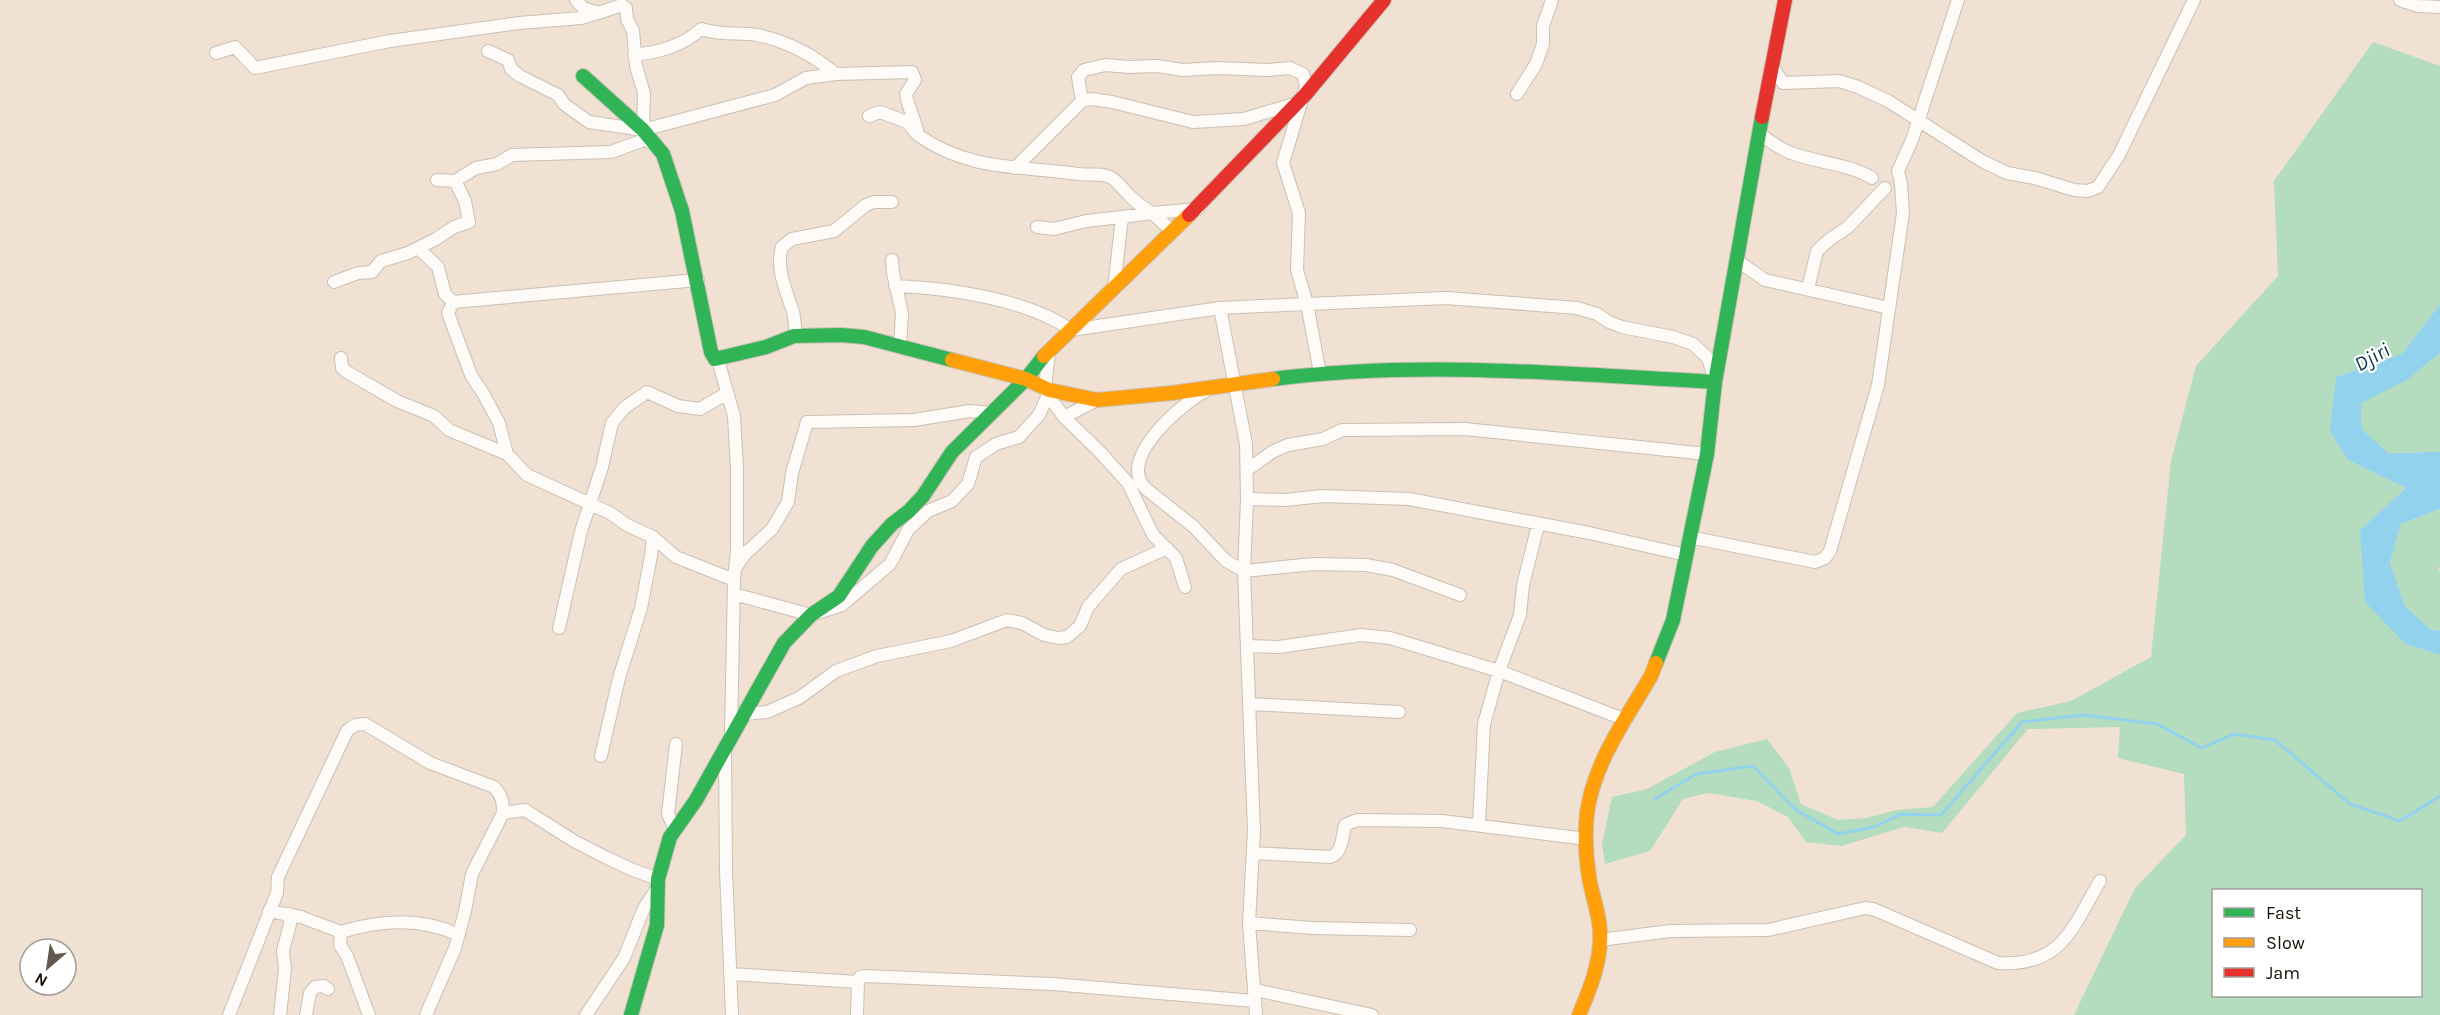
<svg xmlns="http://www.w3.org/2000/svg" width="2440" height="1015" viewBox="0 0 2440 1015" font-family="Karla,sans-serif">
<rect width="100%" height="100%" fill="#f0e1d2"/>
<!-- green -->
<path fill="#b4dcbf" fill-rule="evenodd" d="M2373,42L2440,66V304L2402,354L2336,377L2348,460L2406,488L2360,530L2406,644L2440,655V1015H2074L2135,888L2186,835L2184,774L2118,758L2120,727L2028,729L1942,833L1904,827L1841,846L1806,842L1788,817L1757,801L1708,793L1683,799L1650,851L1605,864L1602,844L1612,797L1647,789L1715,752L1767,739L1789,768L1801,804L1838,820L1866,818L1897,810L1933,807L2017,713L2071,701L2151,657L2171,461L2196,366L2278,276L2274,181ZM2214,890H2420V996H2214Z
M2440,353V452L2388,453L2362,429L2361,402L2407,380Z
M2440,509V566L2438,570L2440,571V631L2430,629L2405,606L2390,562L2401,524Z"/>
<!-- water -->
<path fill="#92d2ed" d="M2440,304V353L2407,380L2361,403L2362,429L2388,453L2440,452V509L2401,524L2390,562L2405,606L2430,629L2440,631V655L2406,644L2365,602L2360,530L2406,488L2348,460L2330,431L2336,377L2402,354Z"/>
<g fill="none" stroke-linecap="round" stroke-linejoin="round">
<!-- stream -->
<path stroke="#92d2ed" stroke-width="3" d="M1655,799L1696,774L1753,766L1796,810L1838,834L1874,827L1901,814L1941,815L2022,722L2083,715L2157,724L2202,748L2234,734L2275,740L2350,804L2400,821L2440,796"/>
<defs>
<path id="street" d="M576,0L583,8L598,13L622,5L626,8L627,19L633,31L636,66L644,93L643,130
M2400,0L2418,6L2440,7
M488,51L508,60L511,69L520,76L558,95L564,104L589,122L643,130L775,95L806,78L836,74C813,55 787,41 757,35C737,32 723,36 701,29C683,46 659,52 634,55
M216,53L235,47L255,68L390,41L519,23L581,18L598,13
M1772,66L1783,83L1839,81L1858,87L1888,101L1982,161L2007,173L2035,178L2074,190L2088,191L2098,187L2119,155L2194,0
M836,74L912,72L915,80L906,94C908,109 916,120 918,135L907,122L880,112L869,116
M1517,94L1536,64L1543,44V26L1552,0
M1082,101L1078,77L1084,70L1105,65L1129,67L1157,66L1183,70L1217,68L1268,70L1290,68L1303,74L1306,86L1283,163L1299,213L1297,270L1307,304L1320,373
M1759,133C1769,140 1779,149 1791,153C1818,163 1846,163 1872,178
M918,135C968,171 1021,166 1078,174C1088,176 1101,172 1110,177C1118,181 1123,190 1130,196C1136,203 1144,208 1152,213L1198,209
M1015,168L1082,101L1091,99L1112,102L1193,122L1244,119L1297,103
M455,181L476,168L497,164L512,155L611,152L644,140L656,144
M1037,227L1054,229L1086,221L1122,217
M418,248L438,267L445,294L453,302
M892,260L893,273L902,313L900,346
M1736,260L1765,280L1889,308
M334,282L358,273L372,272L381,261L408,253L436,239L454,227L469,222L465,201L455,181L437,180
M895,286C948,288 1027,299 1071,330L1220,308L1307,304L1446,298L1577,308L1597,314L1609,322L1622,327L1673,337L1693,344L1708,358L1714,378
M1114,288L1122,217L1152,213L1172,231
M1808,289L1817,251L1829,240L1848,227L1885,188
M1220,308L1246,444L1247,499L1244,571L1254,830L1249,923L1256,1015
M796,336C795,328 795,320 793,312C787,292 775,268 782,247L792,239L834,231L866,205L874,202H892
M1049,351L1045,389L1048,395L1064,417L1100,452L1128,483L1153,535L1176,558L1185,587
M341,358L342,368L347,372L397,401L434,416L449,430L507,454L527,475L610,513L627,525L653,537L676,557L734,580
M718,360L734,416L737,468V549L734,580L731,734
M1206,391C1182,403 1117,458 1145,488L1194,527L1226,561L1244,571L1313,564L1366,565L1393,570L1460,595
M1064,417L1097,400
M507,454L499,423L484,395L471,375L448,313L453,302L698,280
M1247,470L1272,452L1288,445L1323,439L1342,430L1465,429L1707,454
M1247,499L1285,500L1323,496L1409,499L1589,533L1686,555
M1689,537L1815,562L1825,558L1830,551L1878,385L1903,213L1901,184L1898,171L1912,140L1958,0
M736,567L745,554L772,529L788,502L792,473L807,422L914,420L970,411L991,413
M734,594L811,615L842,605L890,564L908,530L928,511L952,501L968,484L976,457L996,444L1019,437L1039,415L1048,395
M559,628L581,531L602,467L612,423L624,408L647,392L678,406L700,409L727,393
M1247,646L1279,647L1361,635L1390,638L1499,671L1626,720
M1250,704L1399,712
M744,714L767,712L799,698L836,671L877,656L951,641L1007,620L1022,623L1044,635L1058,638L1067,637L1080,626L1088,607L1121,569L1167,548
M725,750L726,871L732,1015
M601,756L619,678L641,608L651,556L653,537
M503,813L525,810L574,841L607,858L633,870L658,879
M1479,824L1484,724L1499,671L1520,615L1523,585L1538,525
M675,829L668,814L676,744
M1253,853L1330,857C1343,853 1342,837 1345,825L1357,820L1442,821L1587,839
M269,911L301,917L341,932
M1249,923L1312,928L1410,930
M1600,940L1670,931L1768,930L1865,908L1873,909L1998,963C2062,967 2072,928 2100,881
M731,974L858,982
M1255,990L1372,1015
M229,1015L277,893L278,877L347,731C353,725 357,724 365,724L430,763L494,787C502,795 503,802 503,813L472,874L465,911L455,948L426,1015
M280,1015L285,969L283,951L290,924L289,914
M306,1015L310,993L315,987L324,986L328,989
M369,1015L347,956L340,945L341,932C381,920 420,917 459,935
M586,1015L624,958L644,908L656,890
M857,1015L858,982L860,977L865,976L1052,984L1254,1001"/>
<path id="fast" d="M583,76L643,130L663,154L682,211L711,352L715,359L766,347L794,336L841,335L864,337L952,360
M1273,379C1420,360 1568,374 1715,382
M1656,663L1673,620L1707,454L1715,382L1762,117
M631,1015L657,925L658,879L670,837L696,800L784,643L811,615L839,596L872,546L892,524L909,511L923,496L952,452L1026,379L1044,356"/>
<path id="slow" d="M1044,356L1189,215
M952,360L1026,379L1049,390L1097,400L1172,393L1273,379
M1579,1015C1590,989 1602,960 1600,931C1599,913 1592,895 1589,877C1586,858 1585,832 1587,813C1594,762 1626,719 1651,676L1656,663"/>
<path id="jam" d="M1762,117L1785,0
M1189,215L1305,95L1384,0"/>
</defs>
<!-- street casing -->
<use href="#street" stroke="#cbc0b4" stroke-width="14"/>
<!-- fast casing -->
<use href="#fast" stroke="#cbc0b4" stroke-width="16"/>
<!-- slow casing -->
<use href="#slow" stroke="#cbc0b4" stroke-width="16"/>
<!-- jam casing -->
<use href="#jam" stroke="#cbc0b4" stroke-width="16"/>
<!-- street -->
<use href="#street" stroke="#fdfaf8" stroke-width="12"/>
<!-- fast -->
<use href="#fast" stroke="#30b455" stroke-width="14"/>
<!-- slow -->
<use href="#slow" stroke="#ff9f0a" stroke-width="14"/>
<!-- jam -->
<use href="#jam" stroke="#e5322d" stroke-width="14"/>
</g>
<g text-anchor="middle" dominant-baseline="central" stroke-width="4.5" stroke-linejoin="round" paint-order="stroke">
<!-- water labels -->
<g font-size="21" font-style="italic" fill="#083648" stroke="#fff">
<text transform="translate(2372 357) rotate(-29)">Djiri</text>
</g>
</g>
<!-- legend -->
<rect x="2212" y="889" width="210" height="108" fill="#ffffff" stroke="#a29f9b" stroke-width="1.5"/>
<rect x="2224" y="908" width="30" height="9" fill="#30b455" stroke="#a29f9b" stroke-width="1.5"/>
<text x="2266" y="919" font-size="18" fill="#170e05">Fast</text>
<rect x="2224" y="938" width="30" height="9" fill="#ff9f0a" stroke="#a29f9b" stroke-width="1.5"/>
<text x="2266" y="949" font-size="18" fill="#170e05">Slow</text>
<rect x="2224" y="968" width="30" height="9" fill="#e5322d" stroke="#a29f9b" stroke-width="1.5"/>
<text x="2266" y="979" font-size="18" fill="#170e05">Jam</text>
<!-- north arrow -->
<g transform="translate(48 967) rotate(209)"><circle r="28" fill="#ffffff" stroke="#a29f9b" stroke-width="1.5"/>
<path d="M0-4.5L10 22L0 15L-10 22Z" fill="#63584d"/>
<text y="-9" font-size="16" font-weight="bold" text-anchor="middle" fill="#170e05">N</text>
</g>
</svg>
